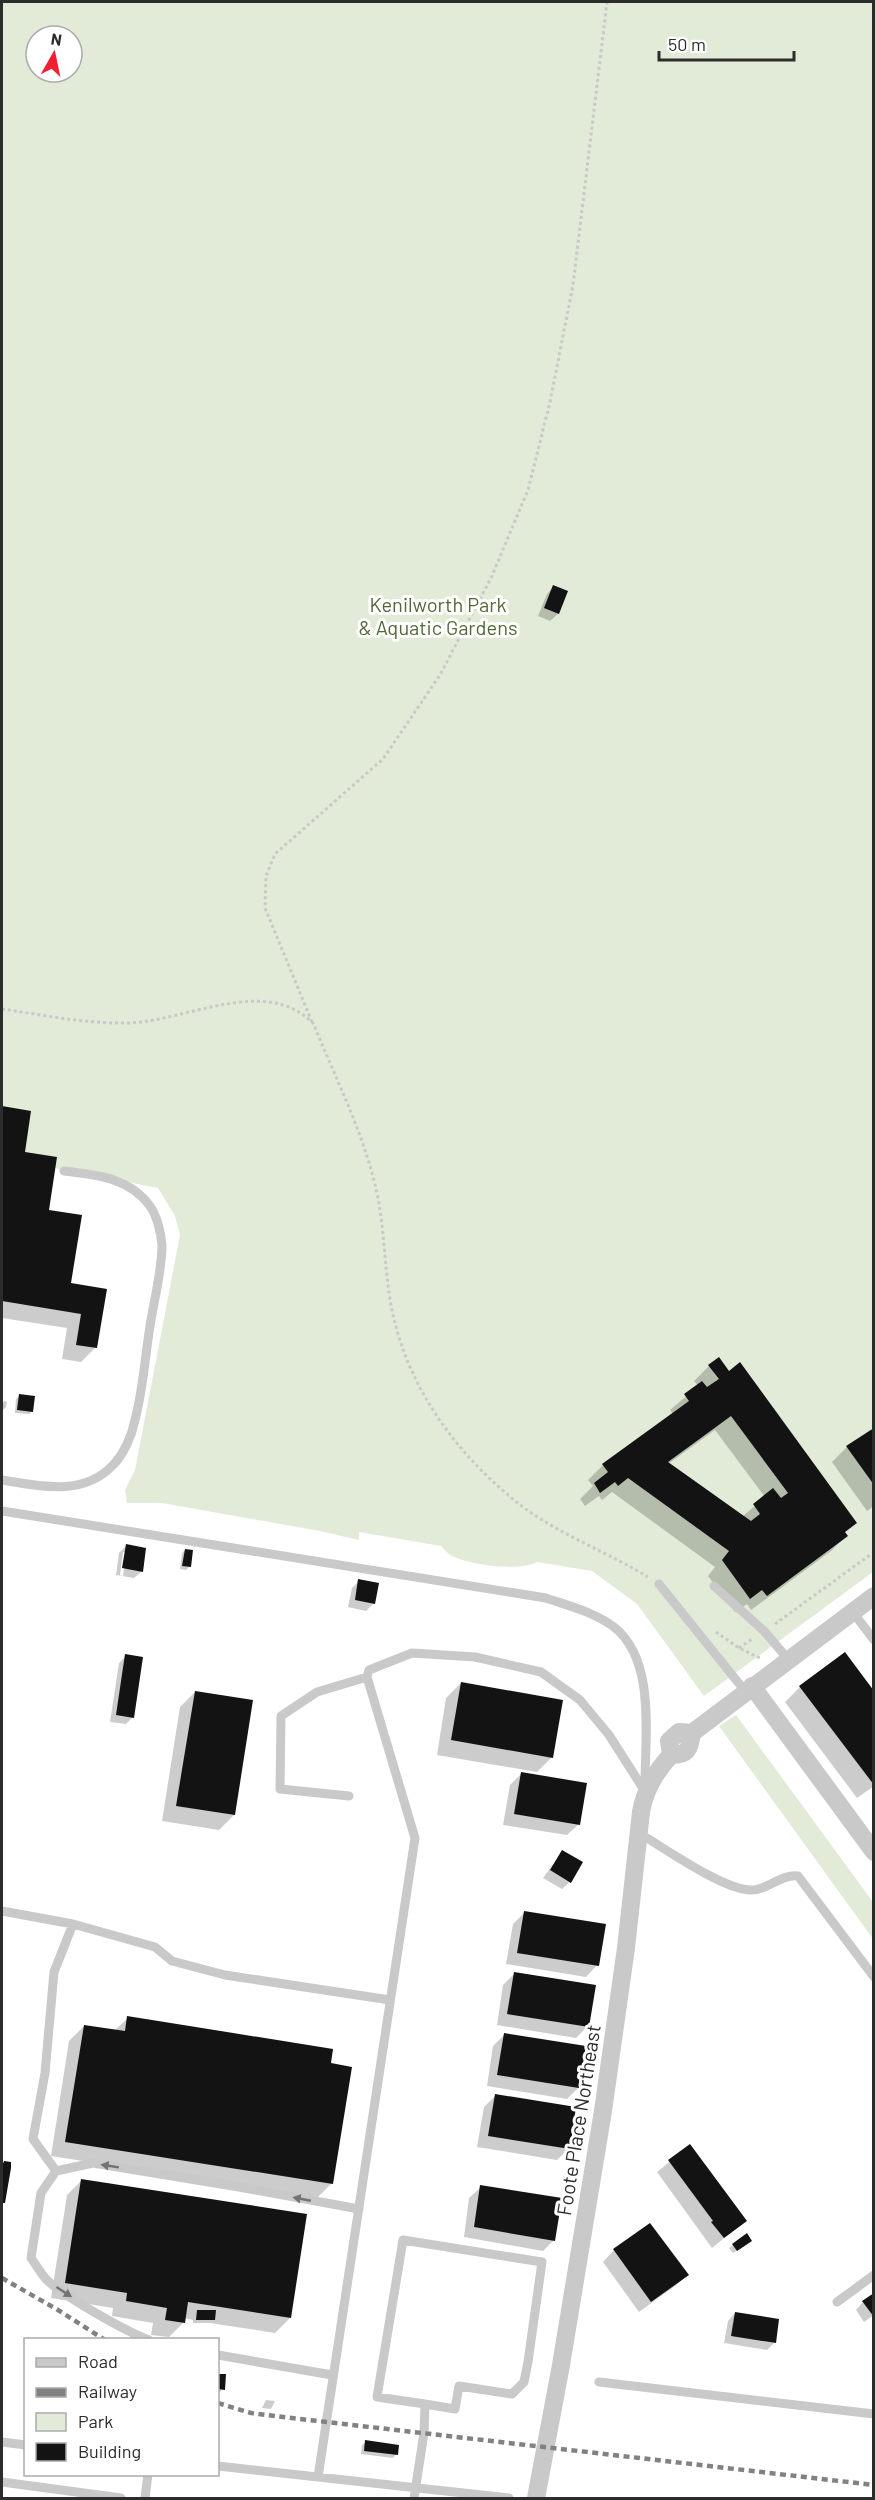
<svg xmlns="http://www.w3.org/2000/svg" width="875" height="2500" viewBox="0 0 875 2500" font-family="Barlow,sans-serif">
<rect width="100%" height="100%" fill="#fff"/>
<!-- green -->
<path fill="#e2ebd7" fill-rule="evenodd" d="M2,2H873V1572L704,1696L637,1604L592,1571L537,1562C519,1572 471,1565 452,1556C448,1554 444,1549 441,1546L359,1532V1540L320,1531L162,1503H127L125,1490L135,1470L180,1235L175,1216L158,1188L2,1158ZM36,36H72V72H36Z
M736,1715L873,1902V1939L719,1726Z"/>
<!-- shadow -->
<path fill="#0003" fill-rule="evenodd" d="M554,586L566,592L558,614L550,621L538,616L547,594Z
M2,1108L29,1112L23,1153L48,1211L69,1284L96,1347L81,1362L62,1359L67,1328L2,1318Z
M709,1366L855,1523L844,1533L846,1536L831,1551L751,1610L747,1604L735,1612L708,1576L715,1567L612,1492L602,1500L599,1496L585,1506L580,1499L593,1486L588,1480L603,1465L673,1414L670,1410L698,1386L694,1381ZM715,1430L765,1497L742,1517L668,1464Z
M19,1396L32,1411L29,1414L15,1413L16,1399Z
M4,1401L7,1402L6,1407L2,1411V1404Z
M870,1430H874V1506L867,1511L832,1462L847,1447Z
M126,1546L142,1571L134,1578L116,1575L119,1553ZM123,1552H126L123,1576L120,1575Z
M185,1550L189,1567L186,1570L180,1569L182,1553Z
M359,1581L374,1603L366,1611L348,1607L352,1588Z
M126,1656L133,1717L126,1724L110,1722L119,1663Z
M461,1683L552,1757L537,1772L437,1755L446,1698Z
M800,1687L874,1693V1786L857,1798L785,1702Z
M195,1692L234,1815L219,1830L162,1821L180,1707Z
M521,1774L579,1824L567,1835L503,1825L510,1785Z
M562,1852L570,1882L562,1889L543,1878Z
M524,1913L597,1965L586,1977L506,1964L513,1924Z
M514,1974L588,2026L576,2038L497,2025L503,1985Z
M128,2018L329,2065L332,2183L317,2198L51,2156L69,2041L84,2026L114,2031Z
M504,2035L578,2088L567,2099L487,2086L493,2046Z
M495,2096L568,2149L557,2160L477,2147L484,2107Z
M689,2146L745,2221L712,2248L657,2172Z
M5,2163L3,2202L2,2204V2166Z
M82,2180L290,2318L275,2333L210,2323H193V2320L184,2318V2322L169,2337L151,2335L153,2323L112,2316L113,2308L51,2298L67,2195Z
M481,2187L554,2240L543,2251L464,2237L469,2198Z
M746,2235L747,2244L733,2253L729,2248Z
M614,2250L687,2275L675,2286L639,2312L603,2262Z
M863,2302L874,2315L864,2322L856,2310Z
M735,2313L774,2343L767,2350L724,2343L728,2321Z
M218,2375L225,2376L223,2389L220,2392H218Z
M266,2400L275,2401L271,2409L262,2408Z
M366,2442L396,2454L393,2458L361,2454L362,2445Z"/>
<!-- building -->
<path fill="#131313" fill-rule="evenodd" d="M553,585L568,591L559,614L544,608Z
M2,1106L31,1111L25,1152L57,1157L49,1210L82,1215L71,1283L107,1289L97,1348L76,1345L81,1314L2,1301Z
M719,1357L729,1371L740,1362L857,1523L845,1532L848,1536L767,1596L762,1590L750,1599L722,1560L729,1551L628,1478L618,1486L615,1482L600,1493L594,1483L608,1472L602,1464L689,1401L684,1394L702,1381L707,1387L719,1379L708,1365ZM731,1416L788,1493L781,1498L773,1488L753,1504L760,1514L751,1521L668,1462Z
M19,1394L35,1396L33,1412L17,1410Z
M874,1428V1485L846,1446Z
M126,1544L146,1548L143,1572L122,1568Z
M185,1549L193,1550L191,1567L182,1566Z
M358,1579L379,1583L375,1604L355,1600Z
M845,1652L874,1691V1785L799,1686Z
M125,1654L143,1657L134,1718L116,1715Z
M461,1682L563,1700L553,1758L451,1740Z
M195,1691L253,1700L235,1815L176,1806Z
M521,1772L587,1783L580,1825L514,1814Z
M562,1850L583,1862L571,1883L550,1870Z
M524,1911L606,1924L599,1966L517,1953Z
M514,1972L596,1985L589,2027L507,2014Z
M127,2016L333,2049L331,2063L352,2067L333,2184L65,2142L84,2025L125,2031Z
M504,2033L586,2046L579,2088L497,2075Z
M495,2094L576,2107L570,2149L488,2136Z
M690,2144L747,2221L724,2238L711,2222L713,2221L668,2160Z
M4,2161L11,2162V2168L5,2203H2V2166Z
M81,2179L307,2214L291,2318L188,2302L185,2323L165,2320L167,2308L126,2301L127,2293L65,2283Z
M480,2185L562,2198L555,2241L474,2227Z
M650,2223L689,2275L651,2302L613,2249Z
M747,2233L752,2241L737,2251L732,2244Z
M874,2293V2317L862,2301Z
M197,2310H216L215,2320H196Z
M735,2312L779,2319L776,2343L731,2336Z
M218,2374H226L225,2390L218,2389Z
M365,2440L399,2445L398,2455L364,2451Z"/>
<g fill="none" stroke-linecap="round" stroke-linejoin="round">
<!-- path -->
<path stroke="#c9c9c9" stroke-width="3" stroke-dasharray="3 3" stroke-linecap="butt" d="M2,1009C43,1015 86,1024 129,1023C187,1021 265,975 313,1023C336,1079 364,1134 377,1193C386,1236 384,1281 395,1323C412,1391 455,1450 508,1495C549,1531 602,1549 648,1577
M312,1022L265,908L266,876L275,854L383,759L440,675L491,578L528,490L550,402L573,285L607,2
M775,1624L874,1552
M716,1632L739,1648L762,1659
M739,1648L752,1639"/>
<!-- lane -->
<path stroke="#c9c9c9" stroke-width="9" d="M2,1480C40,1486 83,1497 113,1465C124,1454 132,1435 135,1420C143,1390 145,1357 150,1326C154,1300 162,1271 162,1245C161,1233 157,1216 150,1206C129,1177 96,1175 64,1171
M2,1511L546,1598C569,1606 594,1612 614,1627C656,1660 645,1736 645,1784
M659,1584L745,1691
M714,1586L764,1631L788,1659
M852,1611L874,1640
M349,1796L280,1789L281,1716L317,1692L367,1677
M639,1833C664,1848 722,1889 750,1890C767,1891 780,1874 798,1876L874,1977
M2,1911L73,1924L155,1947L172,1961L225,1975L390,2000
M56,2171L33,2139L45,2073L54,1972L73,1924
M837,2302L874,2275
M149,2340C127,2332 59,2294 45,2278C40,2272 36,2265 31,2258L41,2193L56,2171L93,2163L239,2187L359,2209
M218,2355L332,2375
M599,2382L874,2414
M2,2442L26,2445
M218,2466L509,2498
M318,2477L415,1838L367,1677L369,1670L412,1653L475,1657L541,1672L580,1700L609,1735L646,1793
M2,2482L121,2498
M145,2498L148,2474
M414,2498L424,2433L425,2404L377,2397L403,2240L542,2262L528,2362L524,2382L512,2394L459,2386L455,2409L425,2404"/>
<!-- street -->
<path stroke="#c9c9c9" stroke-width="18" d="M752,1686L874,1852
M671,1755C689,1755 689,1749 692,1733
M536,2498L561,2365L603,2111L626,1948L641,1812C645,1789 655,1772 671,1755L669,1741L679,1732L692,1733L874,1596"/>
<!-- rail -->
<path stroke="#818181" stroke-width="4.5" stroke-dasharray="6 4.5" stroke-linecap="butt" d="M2,2278L58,2310L105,2340
M218,2403L251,2413L283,2417L874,2485"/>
</g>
<!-- one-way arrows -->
<defs><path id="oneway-solid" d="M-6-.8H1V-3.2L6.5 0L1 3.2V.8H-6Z" transform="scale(1.5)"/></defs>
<g fill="#737373">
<use href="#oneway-solid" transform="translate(110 2166) rotate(-171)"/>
<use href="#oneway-solid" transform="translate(302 2199) rotate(-169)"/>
<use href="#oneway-solid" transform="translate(64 2292) rotate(33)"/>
</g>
<g text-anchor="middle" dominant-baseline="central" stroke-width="6" stroke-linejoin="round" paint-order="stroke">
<!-- park labels -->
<g font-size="20" fill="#4f6937" stroke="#fff">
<text x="438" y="604">Kenilworth Park<tspan x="438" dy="23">&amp; Aquatic Gardens</tspan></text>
</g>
<!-- street labels -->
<g font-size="20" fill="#2c2c2c" stroke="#fff">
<text transform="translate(578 2120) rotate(-81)">Foote Place Northeast</text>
</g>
</g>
<!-- border -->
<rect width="875" height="2500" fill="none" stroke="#2c2c2c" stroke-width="6"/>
<!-- legend -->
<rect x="24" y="2338" width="195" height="138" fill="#ffffff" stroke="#ababab" stroke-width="1.5"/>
<rect x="36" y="2358" width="30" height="9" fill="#c9c9c9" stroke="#ababab" stroke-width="1.5"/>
<text x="78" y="2368" font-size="18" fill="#2c2c2c">Road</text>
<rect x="36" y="2388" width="30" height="9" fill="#818181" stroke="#ababab" stroke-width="1.5"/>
<text x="78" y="2398" font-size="18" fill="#2c2c2c">Railway</text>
<rect x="36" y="2413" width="30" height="18" fill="#e2ebd7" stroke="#ababab" stroke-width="1.5"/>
<text x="78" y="2428" font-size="18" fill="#2c2c2c">Park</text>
<rect x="36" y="2443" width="30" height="18" fill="#131313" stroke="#ababab" stroke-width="1.5"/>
<text x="78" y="2458" font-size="18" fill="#2c2c2c">Building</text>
<!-- north arrow -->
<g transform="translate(54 54) rotate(9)"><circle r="28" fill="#ffffff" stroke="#ababab" stroke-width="1.5"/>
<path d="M0-4.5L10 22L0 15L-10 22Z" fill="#f02030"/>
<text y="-9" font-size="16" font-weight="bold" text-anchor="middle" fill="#2c2c2c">N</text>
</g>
<!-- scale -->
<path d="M659 51v9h135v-9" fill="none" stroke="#2c2c2c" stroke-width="3"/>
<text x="668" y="51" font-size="18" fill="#2c2c2c" stroke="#ffffff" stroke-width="4.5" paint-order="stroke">50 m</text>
</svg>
